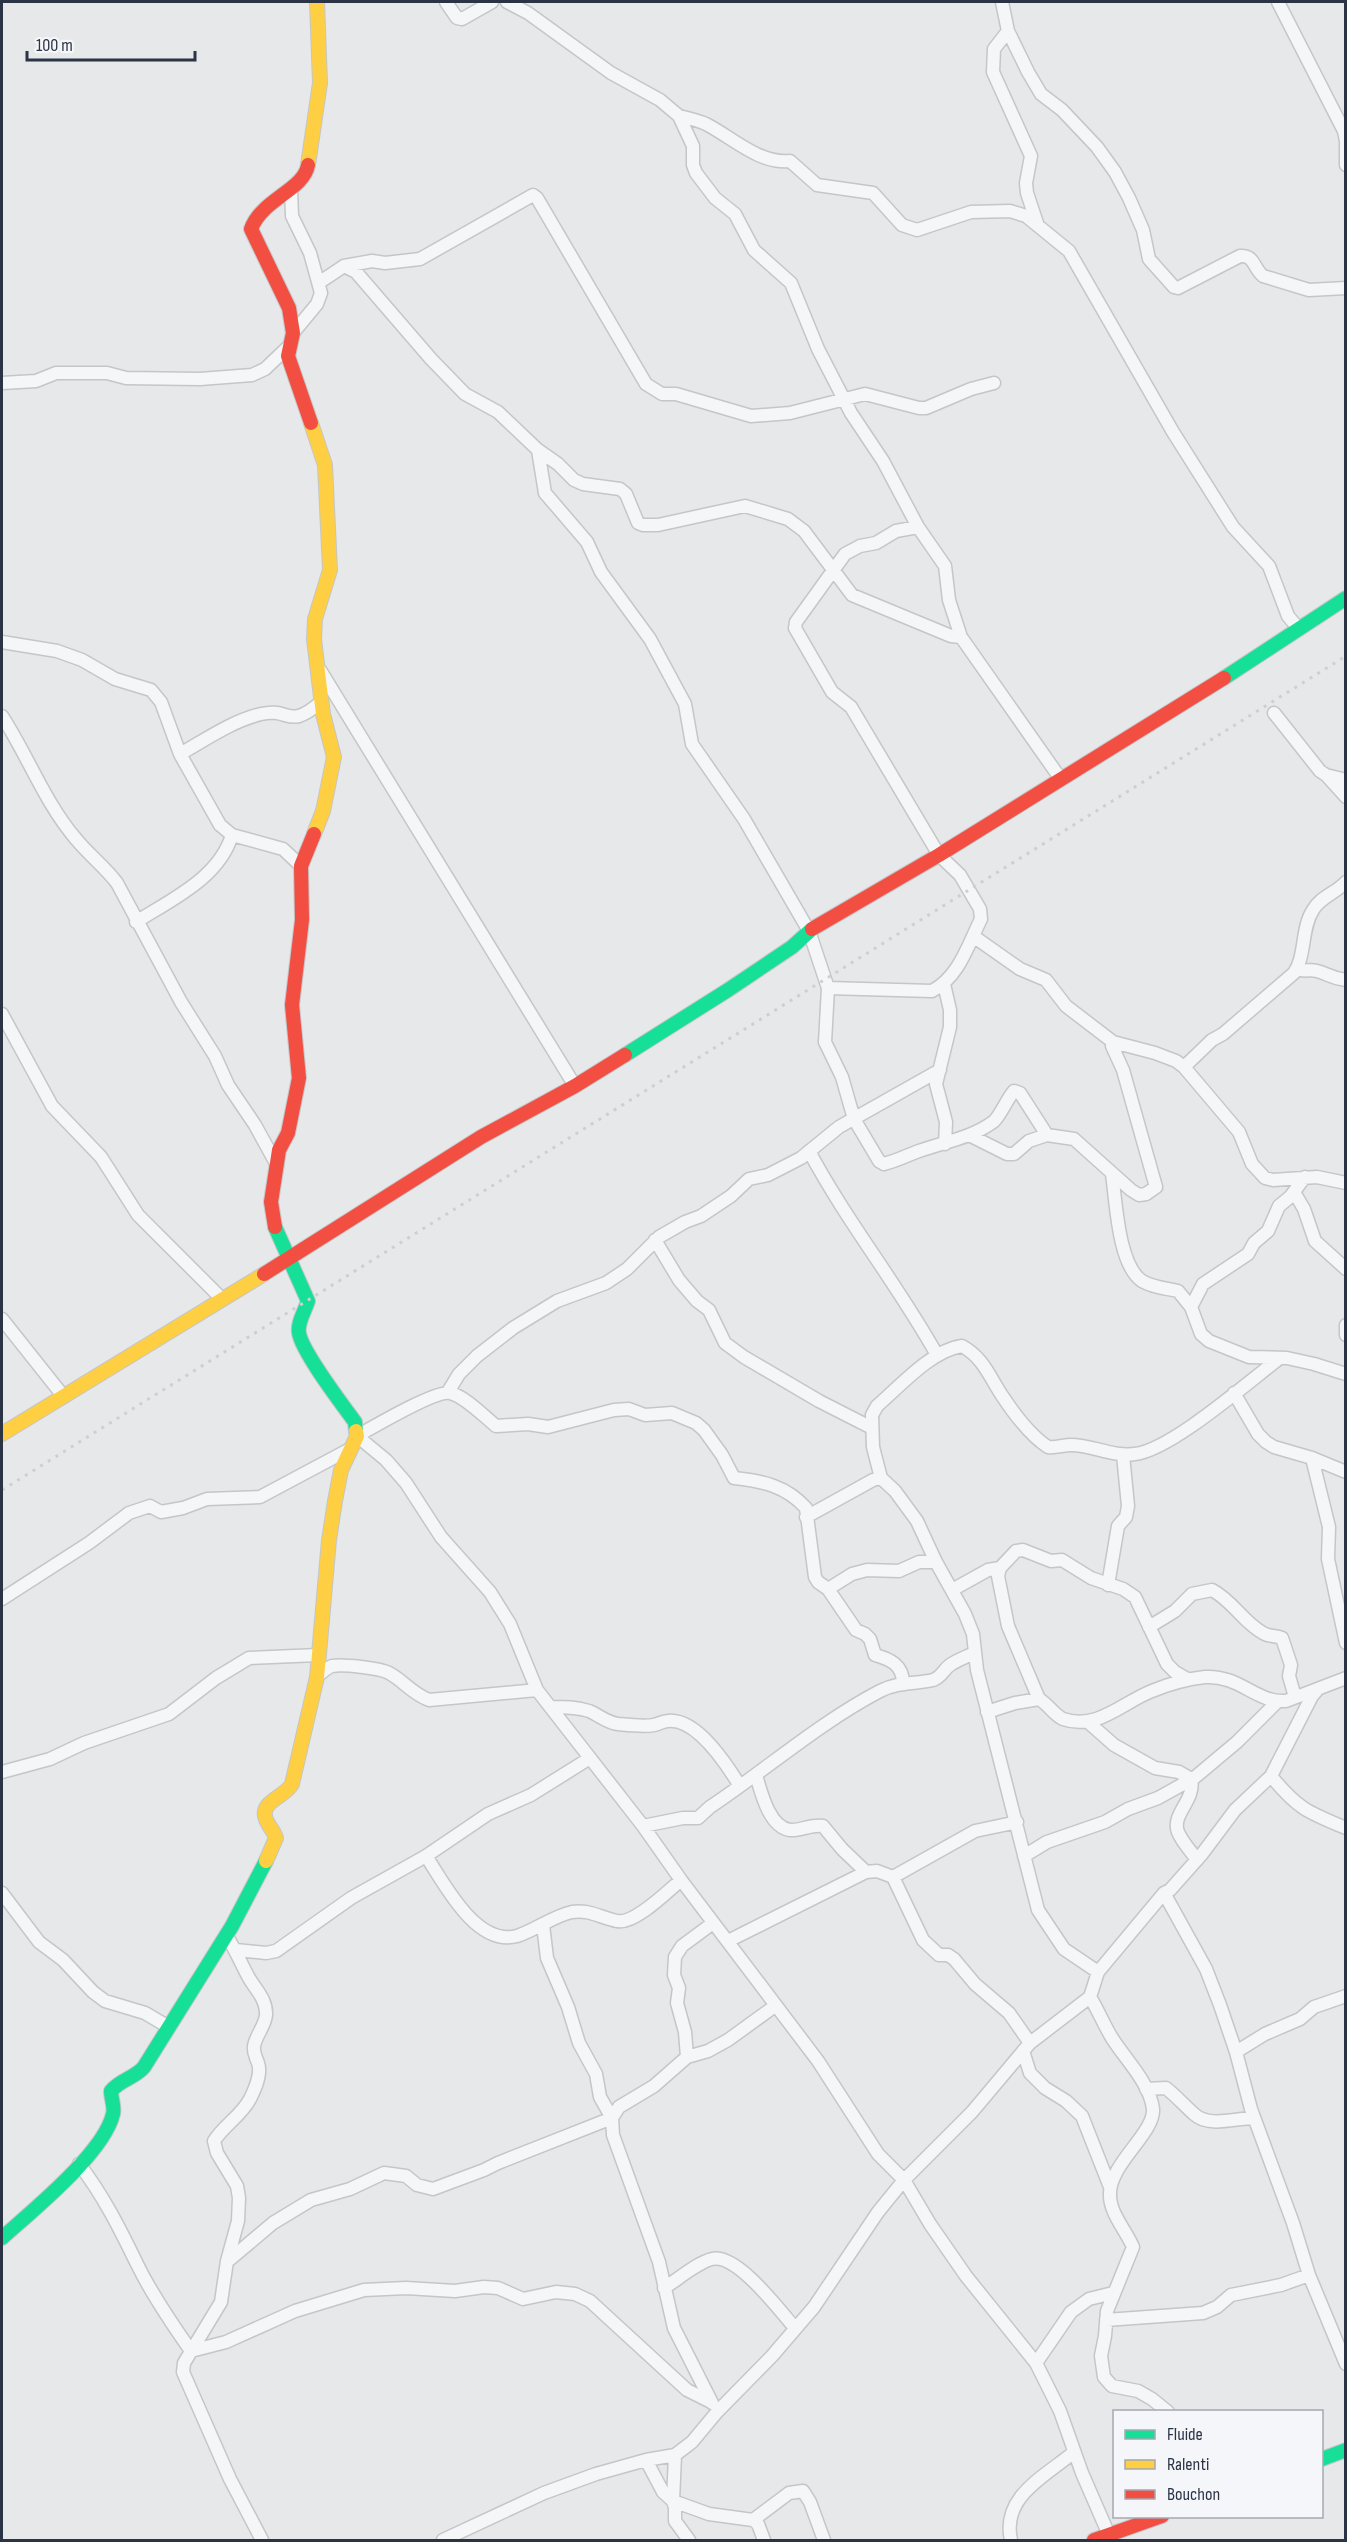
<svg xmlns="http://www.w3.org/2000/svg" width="1347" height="2542" viewBox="0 0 1347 2542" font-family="'Sofia Sans Condensed',sans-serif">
<rect width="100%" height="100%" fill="#e6e8ea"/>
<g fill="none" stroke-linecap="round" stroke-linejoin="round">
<defs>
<path id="street" d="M446,2L457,18L462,19L492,2
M507,2L528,13L611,73L660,100L679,116L693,146V165L696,173L715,198L735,214L754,250L791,283L818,349L851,413L883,461L918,527L945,566L949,600L961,637L1060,778
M1002,2L1008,31L1028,72L1041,94L1062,110L1097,147L1115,172L1129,198L1143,230L1149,259L1174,287L1178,288L1240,256C1255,255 1253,268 1263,276L1309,290L1346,288
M1278,2L1344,131L1346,141
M1008,31L994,49L993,72L1031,156L1026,183L1027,193L1038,226
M679,116C688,118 697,120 706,124C733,138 759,164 790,161L817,185L873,193L902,225L917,230L971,212L1010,211L1026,216L1069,251L1173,432L1233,527L1269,566L1288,616L1299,629
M1346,142V165
M291,189L292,216L310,253L321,293L317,304L293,333
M344,266L372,261L385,263L420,259L533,195L537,198L646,384L662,394H676L751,416L790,413L865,394L919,408H926L971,389L994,383
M320,282L344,266L356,272L431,359L465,394L498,412L538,450L558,464L574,480L583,484L620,489L626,494L638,523L643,525H658L745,506L788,519L804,531L852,595L951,636L961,637
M2,383L36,381L56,373H107L126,378L200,379L252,375L265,369L289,346
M538,450L545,493L587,542L601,572L650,639L685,704L692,744L744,819L809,931L828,988L825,1042L842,1077L854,1119L879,1161L884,1164C896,1161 908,1155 919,1151C944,1142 971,1138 993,1122C999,1118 1007,1099 1014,1091L1020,1093L1047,1135
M2,642L57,651L82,660L115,679L151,690L161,702L180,754L220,825L232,835L283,849L301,866
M320,670L575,1086
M1274,713L1320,771L1326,775L1346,780
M2,716C28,756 45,803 76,839C89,855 105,867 117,883L181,1002L215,1056L228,1085L255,1125L277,1165
M180,754C205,740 232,721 261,714C291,707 287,731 321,702
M1327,776L1346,797
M136,922C172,899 219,878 232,835
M973,936L1020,969L1046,980L1066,1006L1113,1042L1155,1053L1176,1061L1184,1067L1239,1132L1252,1164L1265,1178L1273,1180L1317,1177L1346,1183
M1297,969C1304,972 1310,969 1317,971C1329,974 1330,978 1346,980
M944,984L950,1010V1027L936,1084L946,1122L945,1144
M828,988L932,991C959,977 968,945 981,919L980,909L960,875L939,855L851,707L832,692L795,628L796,622L845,554L860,546L876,543L896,531L918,527
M2,1014L52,1106L101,1157L138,1215L221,1298
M1184,1067L1212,1040L1223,1034L1294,973C1306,956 1301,928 1313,910C1320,897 1336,893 1346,882
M969,1135L1007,1154H1014L1029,1141L1047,1135L1074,1139L1131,1190L1139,1195L1146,1194L1156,1187L1123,1070L1112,1046L1113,1042
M809,1151C847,1222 898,1285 937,1355
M1112,1174C1116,1201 1118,1265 1142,1281C1154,1288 1165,1288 1178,1291L1191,1307L1201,1334L1209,1341L1249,1357L1287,1358L1314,1364L1346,1374
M1294,1192L1304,1209L1315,1241L1346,1269
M655,1240L679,1280L697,1301L709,1310L725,1343L744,1357L819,1401L872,1428
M1191,1307L1203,1284L1248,1254L1254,1243L1268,1231L1279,1206L1290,1197L1305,1177
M2,1319L64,1397
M1346,1325V1335
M448,1392L459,1374L477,1356L513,1328L557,1301L606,1283L627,1269L659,1237L685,1222L701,1216L731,1196L749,1179L768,1175L801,1158L839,1127L940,1070
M1234,1393L1258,1434L1266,1442L1274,1447L1312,1458L1346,1472
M1312,1458L1329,1527L1328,1559L1346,1643
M806,1517L873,1480L881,1478
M1108,1585L1118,1526L1126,1517L1128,1506L1123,1455
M828,1589L852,1574L867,1570L899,1571L919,1562H936
M952,1590L988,1570L1000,1568
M2,1599L89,1543L129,1513L150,1506L161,1512L183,1508L207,1499L260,1497L350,1449
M1149,1627L1175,1611L1192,1594L1212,1590C1233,1601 1243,1622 1263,1633C1269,1637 1275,1635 1282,1638L1291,1665L1289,1676L1295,1697
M317,1677C321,1673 326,1668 332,1666C342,1664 380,1668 389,1673C404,1681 411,1693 429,1700L537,1690L643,1826L681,1880L818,2061L878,2154L904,2180L930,2224L966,2276L1036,2363L1060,2411L1082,2473L1109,2535
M537,1690L510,1624L490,1592L441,1537L406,1483L386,1460L357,1436C373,1427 436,1390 450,1393C463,1395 485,1417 496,1426L528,1424L548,1427L614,1410L629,1409L645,1415L672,1413L696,1423L704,1430L722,1455L734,1478C763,1481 786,1486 806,1508L815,1577L818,1582L828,1589L856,1630L865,1634L870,1639L875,1655C890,1659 903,1665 903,1683
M1039,1699L1008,1626L998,1576L1000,1568L1016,1551L1023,1550L1051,1561L1062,1560L1091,1578L1123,1589L1135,1597L1167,1664L1175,1672L1187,1679
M552,1707C565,1707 577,1707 589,1711C599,1715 607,1723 618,1724C628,1725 644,1727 654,1725C659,1724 663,1721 668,1721C697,1718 727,1765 740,1786
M987,1712L1015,1703L1039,1699C1048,1704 1054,1715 1063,1719C1097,1731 1123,1702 1152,1691C1169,1684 1186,1679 1205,1677C1240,1675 1256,1703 1286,1701L1346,1678
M1088,1722L1114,1745L1155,1768L1179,1772L1191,1779C1196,1800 1171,1814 1178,1832C1182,1842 1191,1851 1197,1860
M2,1772L50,1759L84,1743L169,1714L216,1678L249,1658L318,1655
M756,1775C761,1792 769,1827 790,1830C801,1831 811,1824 823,1826L842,1849L866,1872
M1271,1776C1297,1808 1307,1812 1346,1828
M643,1826L683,1818H698L710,1807C767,1769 819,1723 880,1691C897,1682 915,1684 933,1680C942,1677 943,1670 950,1665C957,1660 966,1657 974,1653
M426,1856C444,1883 476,1947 517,1936C536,1930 553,1916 572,1912C589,1909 601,1918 617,1921C634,1925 668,1891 681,1880
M1024,1856L1047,1842L1105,1822L1128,1809L1158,1798L1194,1778L1237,1742L1278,1701
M893,1877L975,1831L1017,1822
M2,1893L39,1942L63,1960L93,1992L105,2001L145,2013L167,2026
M1164,1893L1206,1969L1220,2005L1236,2052L1251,2109L1293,2223L1309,2275L1346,2364
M227,1937C236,1950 241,1964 249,1978C256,1990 267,2000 266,2015C265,2026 256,2035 254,2046C253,2053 256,2057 258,2063C262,2074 255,2089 250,2099C241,2116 224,2125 214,2141L217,2153L237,2186L239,2198L238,2221L227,2261L221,2302L184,2363L183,2372L230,2479L262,2540
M728,1941L866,1872L877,1871L893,1877L923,1940L939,1955H948L954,1959L975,1984L1009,2013L1030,2043
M236,1950L266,1953L276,1951L351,1898L426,1856L488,1814L531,1795L590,1758
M1098,1972L1064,1949L1038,1910L977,1670L973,1634L965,1614L936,1562L917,1521L895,1491L881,1478L873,1447L872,1415L877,1406C900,1386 932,1350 962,1346C984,1358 990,1378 1003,1397C1015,1415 1031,1436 1048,1447C1056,1448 1063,1445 1071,1445C1092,1445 1113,1457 1135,1454C1171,1450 1248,1382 1280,1358
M1090,1997C1098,2010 1104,2025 1112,2038C1125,2059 1150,2083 1153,2109C1155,2132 1110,2164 1110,2193C1109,2213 1126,2230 1133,2247L1107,2311L1105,2336L1101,2356L1104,2377L1112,2386L1138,2391L1152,2399L1168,2412
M1023,2051L1030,2073L1045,2088L1066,2101L1082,2116L1110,2187
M1236,2052L1265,2034L1300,2019L1314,2007L1346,1996
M687,2057L685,2032L677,2003L679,1988L674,1975L675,1957L682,1946L713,1923
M1146,2089L1166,2088C1176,2096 1184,2105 1194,2114C1209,2128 1235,2118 1254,2118
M79,2164C103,2195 120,2229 137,2264C152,2295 172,2324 191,2351L226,2342L295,2311L364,2290L406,2288L455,2291L484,2287L498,2288L523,2299L556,2292L575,2294L590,2301L687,2390L711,2402
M228,2261L273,2223L311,2200L350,2189L384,2173L406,2176L417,2185L433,2189L484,2170L498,2163L612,2118L600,2097L596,2074L579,2043L568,2007L547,1958L543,1925
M664,2288C677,2280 698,2262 712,2259C737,2253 780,2311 795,2328
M1106,2320L1203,2313L1217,2307L1231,2295L1281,2285L1309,2275
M1036,2363L1071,2312L1089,2299L1113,2293
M712,2403L674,2328L659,2262L613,2135L612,2118L619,2107L654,2086L687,2057L708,2051L728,2040L775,2006
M675,2455L673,2501L675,2508V2521L689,2540
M646,2460L663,2492L673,2501L709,2514L753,2520L758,2524L764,2540
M753,2520L789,2493L803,2491L810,2502L824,2540
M443,2540L544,2493L596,2474L646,2460L675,2455L692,2442L717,2412L772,2356L814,2307L878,2212L904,2180L972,2112L1030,2043L1090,1997L1098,1972L1164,1893L1170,1890L1202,1854L1235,1810L1271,1776L1312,1696L1318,1689
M1011,2540C1001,2496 1046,2476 1074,2452"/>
<path id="fast" d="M1224,678L1346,598
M625,1055L728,990L792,947L812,929
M275,1227L308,1301C305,1311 297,1323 299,1333C302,1352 342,1404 355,1422L356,1431
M2,2238C32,2211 104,2153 113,2114C115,2107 111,2099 111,2091C121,2079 135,2078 144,2067L232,1926L266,1861
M1322,2459L1346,2450"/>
<path id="slow" d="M308,165L320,83L317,2
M311,423L325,465L330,570L315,619L314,639L323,714L334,757L323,811L314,834
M2,1434L264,1274
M266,1861L276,1838C274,1830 266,1824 265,1816C262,1801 286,1796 292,1784L317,1677L329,1540L335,1501L341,1470L357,1436L356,1431"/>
<path id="jam" d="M308,165C304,190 262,199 251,229L289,308L293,333L288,356L311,423
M812,929L939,855L1224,678
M275,1227L271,1202L279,1150L288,1133L299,1078L292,1005L302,920L301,866L314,834
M264,1274L481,1137L575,1086L625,1055
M1094,2540L1162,2516"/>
</defs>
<!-- street casing -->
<use href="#street" stroke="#c4c6c8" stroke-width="15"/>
<!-- fast casing -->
<use href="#fast" stroke="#c4c6c8" stroke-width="16"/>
<!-- slow casing -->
<use href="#slow" stroke="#c4c6c8" stroke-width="16"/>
<!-- jam casing -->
<use href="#jam" stroke="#c4c6c8" stroke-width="16"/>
<!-- street -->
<use href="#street" stroke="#f5f6f7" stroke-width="12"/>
<!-- fast -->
<use href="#fast" stroke="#16e098" stroke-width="14"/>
<!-- slow -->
<use href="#slow" stroke="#ffcf43" stroke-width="14"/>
<!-- jam -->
<use href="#jam" stroke="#f24e42" stroke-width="14"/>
<!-- rail -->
<path stroke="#cecfd2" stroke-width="3" stroke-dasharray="3 6" stroke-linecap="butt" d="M2,1490L1346,656"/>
</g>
<!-- border -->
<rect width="1347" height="2542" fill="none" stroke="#2b3445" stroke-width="6"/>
<!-- legend -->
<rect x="1113" y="2410" width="210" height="108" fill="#f4f6f9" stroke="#a4a8b1" stroke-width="1.5"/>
<rect x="1125" y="2430" width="30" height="9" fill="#16e098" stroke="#a4a8b1" stroke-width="1.5"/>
<text x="1167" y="2440" font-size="18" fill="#2b3445">Fluide</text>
<rect x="1125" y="2460" width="30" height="9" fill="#ffcf43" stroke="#a4a8b1" stroke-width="1.5"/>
<text x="1167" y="2470" font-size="18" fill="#2b3445">Ralenti</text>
<rect x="1125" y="2490" width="30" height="9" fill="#f24e42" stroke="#a4a8b1" stroke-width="1.5"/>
<text x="1167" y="2500" font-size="18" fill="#2b3445">Bouchon</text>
<!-- scale -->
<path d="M27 51v9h168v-9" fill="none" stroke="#2b3445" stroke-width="3"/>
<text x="36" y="51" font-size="18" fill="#2b3445" stroke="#f4f6f9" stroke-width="4.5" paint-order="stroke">100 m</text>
</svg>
